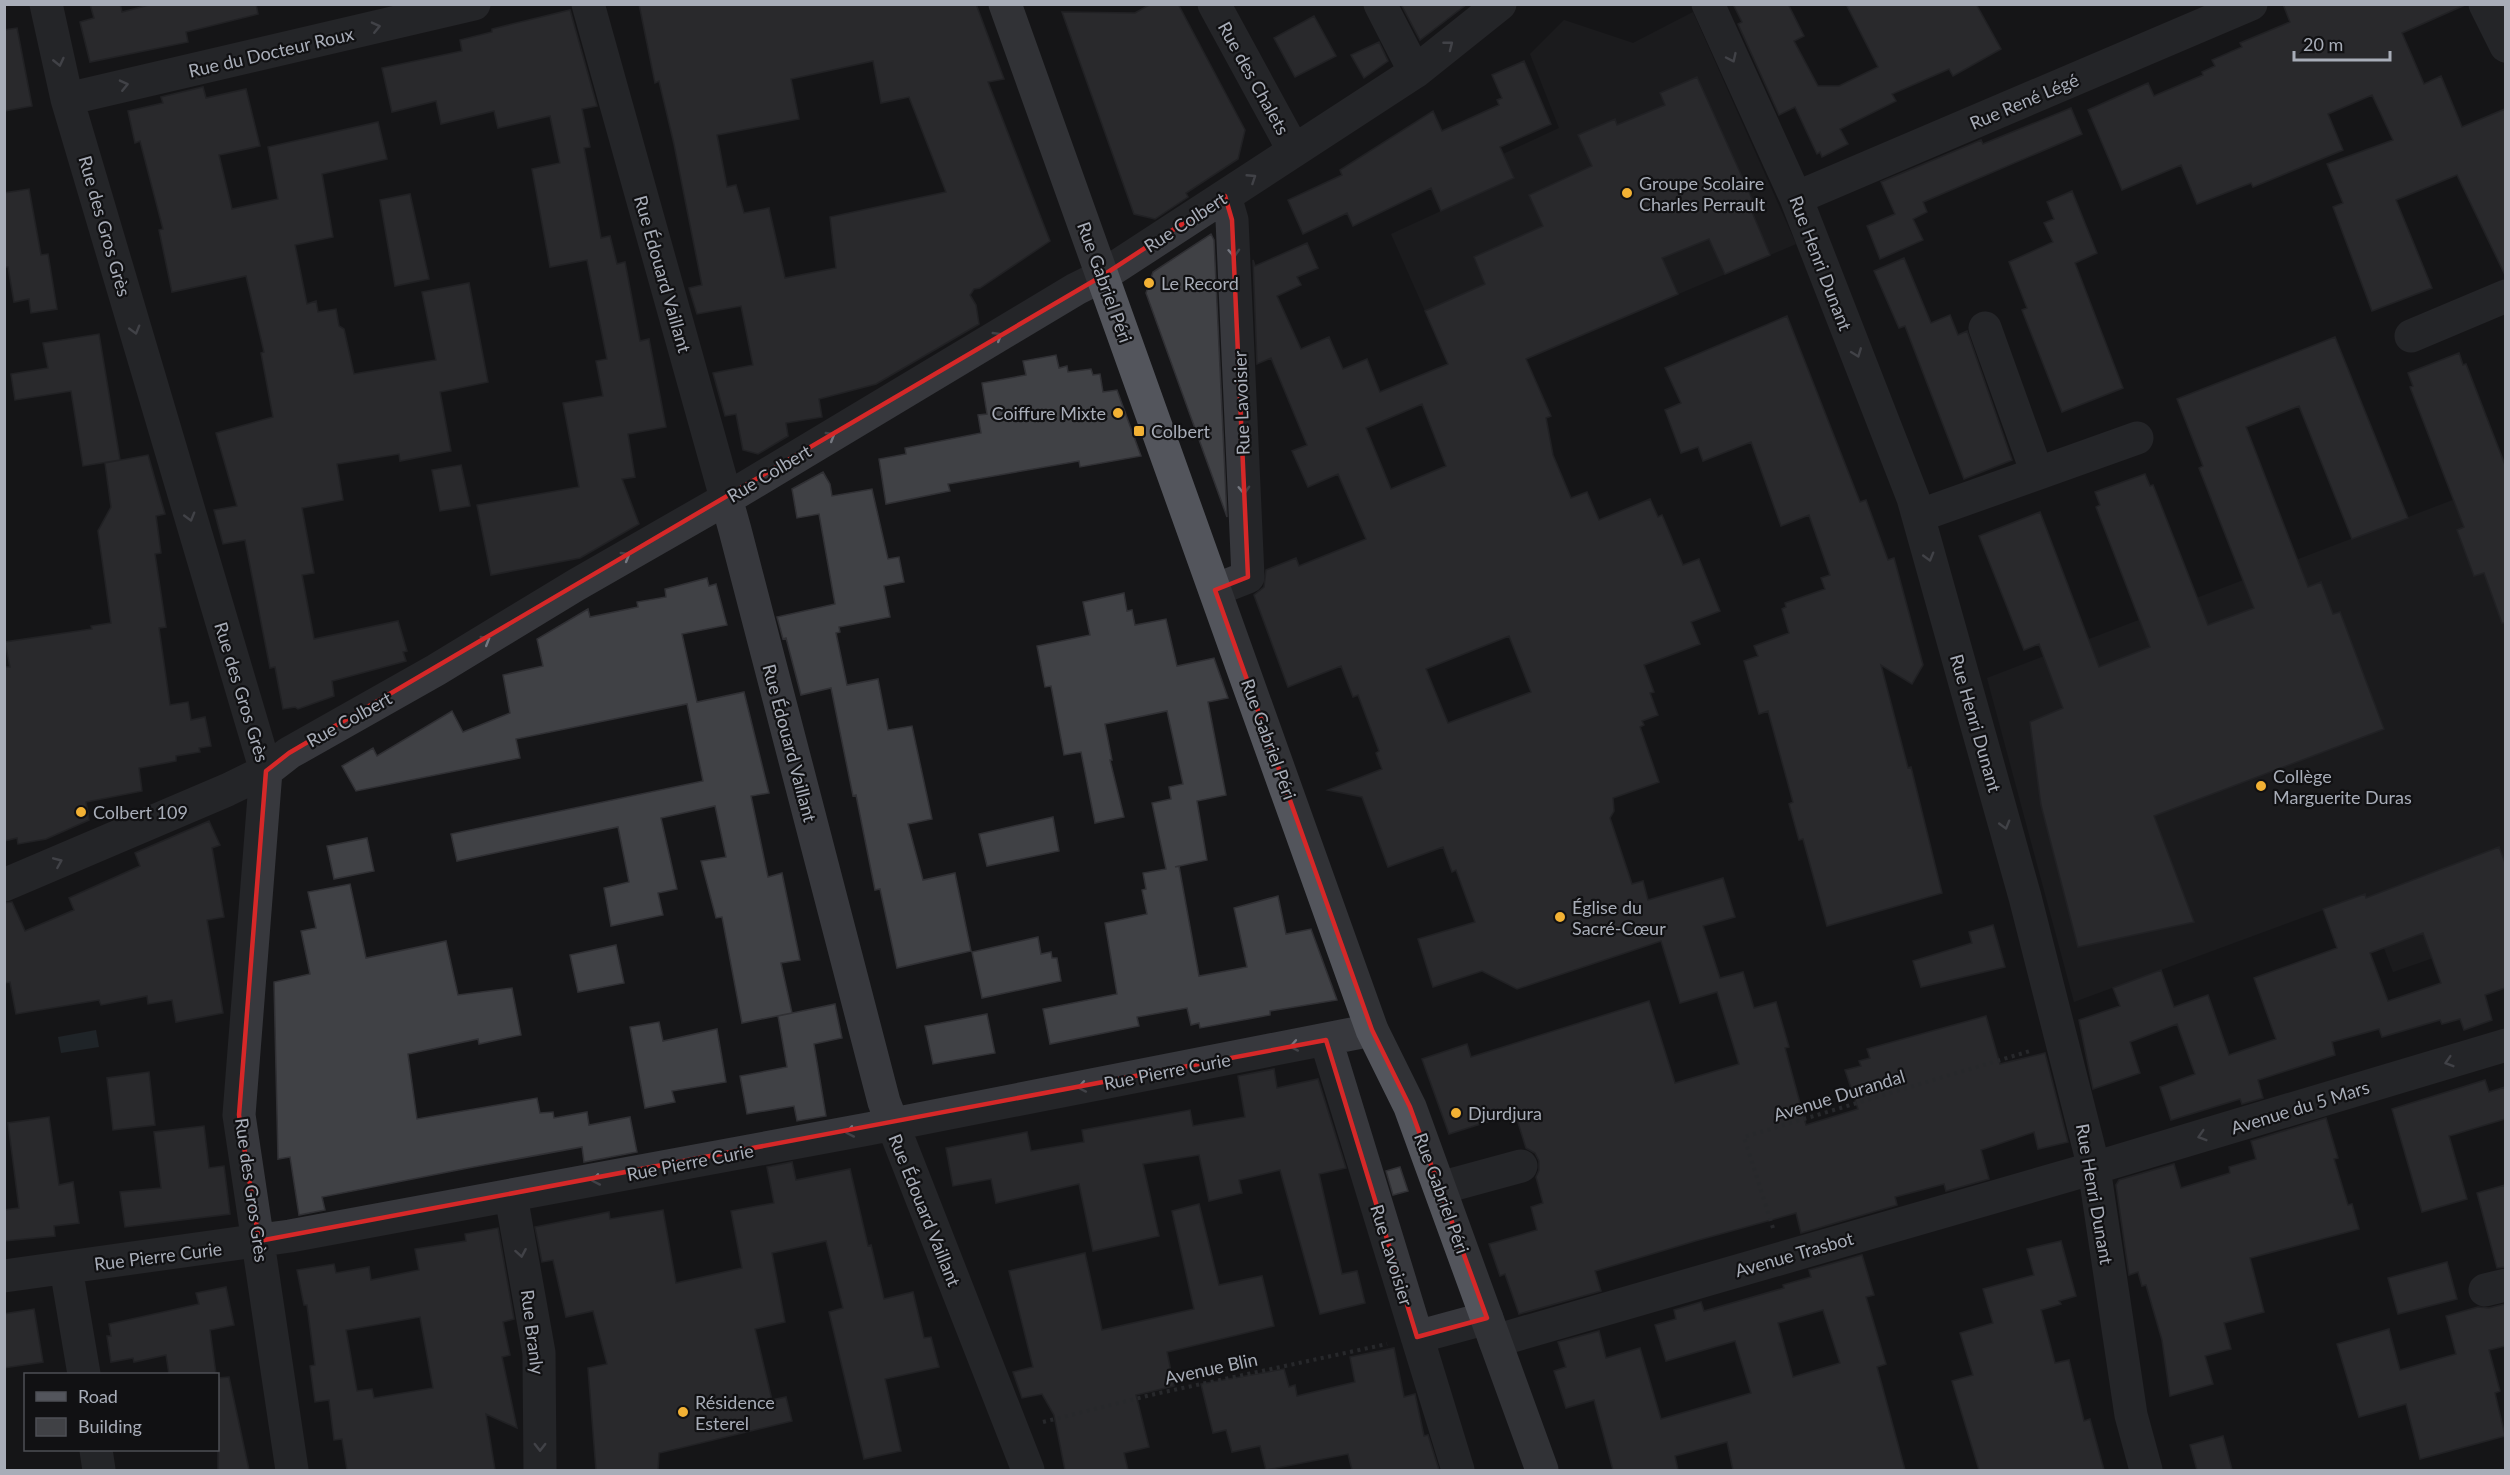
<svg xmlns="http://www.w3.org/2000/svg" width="2510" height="1475" viewBox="0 0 2510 1475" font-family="Lato,sans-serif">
<rect width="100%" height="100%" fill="#161618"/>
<!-- built -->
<path fill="#222225" d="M1693,12L1796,244L1519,362L1425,311L1391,234L1513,178L1503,154L1559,128L1530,54L1564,20L1633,43Z
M2505,480V933L2393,972L2364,895L2074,1002L1987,678Z"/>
<!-- water -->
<path fill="#2c353c" d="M96,1030L99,1047L61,1053L58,1037Z"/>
<!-- building -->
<path fill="#404145" stroke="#303034" stroke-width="1.5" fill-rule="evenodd" d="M90,4H120L122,12L153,4H256L258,14L186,32L188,42L90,62L80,22L94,18Z
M639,4H976L1004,79L988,82L1050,241L980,288L974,289L970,295L976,305L979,324L876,384L819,399L822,417L786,423L788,436L758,454L743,450L736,414L725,416L713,373L753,365L741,306L697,314L689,288L702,285L674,144L659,81L655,83ZM873,61L881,103L909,97L946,192L830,217L836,268L785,278L769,208L744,213L736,185L727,187L717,135L799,119L791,79Z
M1151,4H1178L1245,130L1238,159L1186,193L1188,197L1155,219L1134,214L1062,12L1135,13Z
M1401,4H1467L1420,40Z
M1733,4H1788L1804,36L1794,41L1818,86H1839L1878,67L1846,4H1976L2001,49L1953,76L1949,69L1892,94L1896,101L1840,129L1848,144L1822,157L1820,152L1817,154L1795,107L1779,115L1738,24L1742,22Z
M2283,4H2467L2402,33L2424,84L2441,76L2462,127L2505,109V275L2457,175L2396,200L2432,288L2372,311L2333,207L2343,203L2327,164L2393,140L2372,95L2328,114L2343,150L2253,187L2251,183L2197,204L2181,165L2122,190L2088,110L2148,83L2154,96L2203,75L2202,72L2215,66L2212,60L2242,47L2240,43L2290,22Z
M570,10L597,106L582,109L590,147L584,148L601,238L610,236L617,264L625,262L640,341L649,339L666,427L628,434L635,477L622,479L639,524L580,558L491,575L477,505L579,487L563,403L603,396L596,361L607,359L587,260L550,267L532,169L560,163L550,116L498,128L494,111L441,124L436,101L392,112L382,68L462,51L460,40L492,32V29Z
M1314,16L1336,56L1295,77L1274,38Z
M17,28L32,106L4,111V30Z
M1379,42L1388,61L1364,78L1351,55Z
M1524,61L1551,124L1500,147L1514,178L1441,211L1431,188L1353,226L1347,213L1303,234L1288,200L1342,175L1340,170L1433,111L1442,131L1499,105L1497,100L1502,98L1492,75Z
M1697,77L1757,210L1752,212L1770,255L1725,274L1709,239L1662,258L1678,294L1526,359L1551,416L1546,418L1553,455L1571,498L1587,492L1599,520L1650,499L1658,517L1662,515L1683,565L1699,559L1720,611L1691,622L1700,644L1644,665L1654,692L1650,693L1658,715L1642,721L1644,725L1640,727L1659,782L1613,798L1614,811L1610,818L1632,884L1643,881L1648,900L1723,878L1735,917L1703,926L1720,978L1743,972L1754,1008L1776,1002L1789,1047L1785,1048L1806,1125L1858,1109L1845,1070L1861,1066L1859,1061L1870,1058L1867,1049L1986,1016L2000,1064L2045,1053L2068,1142L2038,1149L2034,1132L1981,1150L1989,1179L1946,1191L1944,1184L1895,1197L1897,1205L1801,1233L1796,1213L1695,1241L1595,1271L1601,1291L1519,1314L1505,1274L1500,1276L1489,1244L1537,1230L1531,1207L1543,1203L1536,1177L1539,1170V1161L1535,1153L1526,1148L1515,1113L1449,1134L1422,1059L1467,1044L1471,1057L1649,1001L1675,1083L1739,1064L1717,992L1680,1003L1661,941L1517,989L1482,971L1433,987L1418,939L1475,922L1456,870L1452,872L1443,847L1388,867L1362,797L1328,790L1382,769L1376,753L1379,751L1358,695L1353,697L1341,666L1288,687L1254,595L1264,587L1266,570L1296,558L1299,566L1366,539L1338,474L1308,487L1292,451L1307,445L1271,358L1257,364L1253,260L1255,266L1307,243L1318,268L1297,277L1301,285L1277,296L1301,349L1329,337L1343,369L1367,359L1380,392L1448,364L1425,311L1485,284L1474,257L1543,226L1529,195L1592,166L1578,135L1615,119L1617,125L1665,105L1660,93ZM1422,404L1446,466L1391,489L1366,428ZM1509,636L1531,692L1448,723L1426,669Z
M203,87L206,98L246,89L260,146L219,155L232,209L278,199L268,147L378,122L387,159L322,174L333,237L295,245L307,304L316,301L318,312L336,309L339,326L344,329L354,374L436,360L422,292L469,283L488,382L440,392L451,451L400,461L399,454L337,464L343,500L302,508L314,573L302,575L314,639L398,621L407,651L403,652L406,661L332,681L334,696L298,709L295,707L283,709L275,667L270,668L245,540L223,544L214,510L237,506L216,433L273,417L261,353L264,352L246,276L172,292L159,230L163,229L140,141L135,143L128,111L163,103L161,97Z
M2071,108L2082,134L1923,202L1927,212L1913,219L1923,240L1880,259L1867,226L1895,214L1881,182L1981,140L1983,144Z
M29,189L41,255L48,254L57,309L31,313L29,299L14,302L8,267H4V193Z
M2072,191L2097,253L2075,263L2123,388L2062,412L2022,310L2027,308L2009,262L2053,242L2044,223L2054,219L2047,202Z
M410,194L429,279L395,286L380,200Z
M1211,234L1214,240L1227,517L1146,293L1153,272Z
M1904,258L1931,323L1950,315L1958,335L1967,331L2012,460L1964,479L1905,326L1899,328L1874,271Z
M1787,316L1860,502L1866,500L1888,560L1894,558L1923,665L1912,684L1881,665L1908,768L1911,767L1942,893L1827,926L1803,839L1799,840L1789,804L1793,802L1768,711L1759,714L1744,661L1758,656L1754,646L1789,633L1782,609L1786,607L1785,603L1825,589L1821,578L1830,575L1809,515L1781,526L1751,442L1703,461L1698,447L1681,453L1665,410L1681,403L1665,368Z
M99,334L120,460L83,466L71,391L15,400L11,374L48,368L43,343Z
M2335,337L2408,518L2352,539L2299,406L2246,427L2308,587L2321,582L2333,614L2340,612L2384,729L2154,816L2194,922L2078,947L2041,805L2030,722L2063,708L2039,644L2024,650L1979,536L2040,512L2099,667L2150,647L2096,507L2100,505L2095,492L2145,474L2150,486L2153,485L2208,625L2254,608L2199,468L2203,466L2177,399Z
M2459,353L2463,365L2466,364L2505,465V623H2502L2484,573L2474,576L2457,530L2464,527L2410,387L2413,386L2408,373Z
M1056,355L1059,368L1067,366L1068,372L1091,369L1093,375L1100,374L1103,392L1117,390L1141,456L1080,467L1079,461L948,484L950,491L886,504L879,459L906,454L905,448L981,433L978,415L987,414L982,383L1026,375L1023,361Z
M148,455L165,514L156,516L161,553L155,554L166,627L159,628L170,705L188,702L191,720L205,717L211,746L199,748L200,752L176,756V761L139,768L142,791L86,802L89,820L46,839L18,844L17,838L4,841V667H10L5,642L92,629L91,626L111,623L98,531L111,507L105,463Z
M461,465L470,506L440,511L432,470Z
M823,472L830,484L832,496L872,489L888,559L899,557L904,582L884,586L890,617L839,627L840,632L836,633L847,685L878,679L888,730L912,726L932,819L908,824L923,880L955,873L971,951L897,968L880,889L875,890L856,795L853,796L831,688L801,695L786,638L783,639L777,617L835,604L819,514L797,518L792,489Z
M707,578L709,586L716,584L727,625L682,634L697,702L744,692L769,793L751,796L768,877L782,873L800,960L781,963L792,1013L742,1023L722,917L716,918L701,861L726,857L715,806L661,818L677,889L658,893L663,915L611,926L604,888L629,882L618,827L457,861L451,834L703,781L687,704L516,739L520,758L356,791L342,766L373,748L377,756L452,711L463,732L510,713L503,675L543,666L537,639L588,609L590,617L638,607L637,602L666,597L665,589Z
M1124,593L1127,611L1132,610L1135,625L1166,619L1177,666L1214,658L1228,698L1208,702L1226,795L1197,801L1207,860L1175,867L1179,866L1199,976L1247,967L1234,908L1278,896L1286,934L1311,929L1337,1000L1270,1011V1015L1200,1028L1199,1023L1191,1025L1187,1008L1137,1017L1139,1026L1050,1044L1043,1009L1117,994L1105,923L1147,914L1142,890L1146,889L1143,873L1166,869L1152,803L1171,799L1169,787L1183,784L1167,711L1105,724L1112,760H1110L1124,817L1095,823L1081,752L1064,755L1051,686L1045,687L1037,646L1090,635L1083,602Z
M1053,817L1059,851L987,866L979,834Z
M209,821L220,845L212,848L224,917L207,920L223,1013L176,1022L172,1000L148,1004L147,996L101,1005L99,1000L16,1014L10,982L4,983V903L12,902L25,931L74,910L69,898L140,866L135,853Z
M367,838L374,871L334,879L327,846Z
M2499,847L2505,863V988L2485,995L2492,1020L2464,1030L2460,1019L2442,1024L2440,1020L2382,1037L2379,1029L2332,1042L2335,1055L2258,1080L2263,1098L2242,1104L2240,1099L2171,1120L2160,1087L2195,1074L2177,1024L2130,1042L2140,1073L2093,1089L2079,1020L2120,1006L2113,988L2161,970L2174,1007L2208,995L2229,1055L2276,1039L2254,978L2337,948L2323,909L2365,894L2366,898ZM2423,933L2441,983L2388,1001L2370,953Z
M350,884L366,958L446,941L458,995L512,988L521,1035L479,1044L478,1039L408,1054L417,1119L537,1098L540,1113L553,1112L554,1118L587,1112L589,1125L630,1117L637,1152L584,1162L582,1147L468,1168L322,1197L325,1210L299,1215L290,1157L278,1159L274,982L310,974L301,931L316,928L308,892Z
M1993,925L2005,967L1921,987L1913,961L1972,943L1969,932Z
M1038,937L1041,954L1051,952L1052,958H1057L1061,981L982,998L972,952Z
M616,945L624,983L578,992L570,955Z
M835,1004L842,1038L814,1044L826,1116L797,1121L794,1106L747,1114L740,1076L787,1067L778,1016Z
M987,1014L995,1053L933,1064L925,1026Z
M659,1022L663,1041L717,1029L726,1082L672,1091L675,1102L645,1108L630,1027Z
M1274,1069L1277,1088L1318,1079L1346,1168L1319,1174L1342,1274L1357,1271L1365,1303L1320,1314L1280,1170L1239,1180L1242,1193L1209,1201L1199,1155L1143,1164L1159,1236L1093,1251L1079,1184L996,1203L991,1179L953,1186L946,1148L1027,1132L1031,1151L1084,1142L1082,1130L1190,1110L1193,1126L1245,1117L1238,1076Z
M149,1072L155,1125L113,1130L107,1078Z
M2485,1080L2489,1092L2505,1087V1119L2449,1136L2467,1199L2422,1212L2392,1109Z
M49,1117L59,1185L73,1182L79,1223L54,1226L55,1236L4,1241V1210L19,1208L8,1123Z
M2326,1118L2338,1158L2334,1159L2348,1205L2352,1204L2359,1229L2250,1258L2264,1312L2224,1323L2231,1349L2205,1356L2213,1384L2170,1396L2162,1340L2146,1285L2142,1286L2138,1272L2129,1275L2116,1185L2119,1180L2174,1164L2181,1188L2230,1173L2229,1167L2256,1159L2251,1141Z
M204,1126L209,1168L224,1166L230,1214L125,1227L120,1192L161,1188L154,1132Z
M792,1162L796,1180L850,1169L868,1246L871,1245L884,1299L913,1292L924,1338L931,1337L939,1367L885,1379L901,1451L864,1459L829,1312L843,1308L826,1241L772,1253L785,1322L755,1329L772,1400L786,1397L792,1421L659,1453L658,1470H596L588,1368L607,1364L593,1311L566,1317L553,1260L542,1262L535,1227L609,1212L610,1219L663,1210L676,1283L742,1268L731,1211L774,1203L767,1167Z
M1400,1167L1408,1191L1393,1195L1386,1171Z
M2505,1185V1267L2497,1268L2477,1193Z
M1199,1204L1219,1285L1262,1276L1274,1326L1167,1352L1174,1386L1136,1395L1149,1447L1124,1453L1128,1470H1065L1054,1415L1042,1394L1022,1398L1013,1372L1033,1367L1009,1271L1085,1253L1102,1330L1194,1309L1172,1211Z
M498,1228L514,1319L503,1322L510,1355L502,1357L517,1428L486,1414L495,1470H347L342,1439L334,1440L329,1400L315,1402L310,1366L315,1365L307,1305H304L297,1270L334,1264L336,1273L369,1267L371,1280L419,1270L415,1249L466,1241L465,1234ZM420,1317L433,1388L374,1398L372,1389L357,1391L346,1330Z
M2061,1241L2076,1296L2059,1301L2061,1304L2041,1310L2055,1363L2069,1360L2084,1421L2090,1419L2104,1470H1979L1952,1381L1973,1375L1960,1333L1993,1323L1983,1289L2034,1275L2027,1249Z
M1862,1255L1874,1295L1866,1297L1886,1364L1877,1367L1905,1470H1733L1727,1442L1675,1456L1678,1470H1613L1594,1400L1566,1408L1554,1371L1566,1367L1558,1342L1599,1331L1606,1358L1640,1348L1661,1419L1751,1393L1735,1341L1666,1361L1655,1325L1676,1319L1674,1310L1701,1302L1704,1311L1784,1288L1783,1285L1811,1277L1809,1270ZM1823,1310L1840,1363L1793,1377L1778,1323Z
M2447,1262L2457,1299L2398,1314L2388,1278Z
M226,1287L234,1325L210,1330L216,1374H169L166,1355L134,1362L133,1358L111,1362L107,1336H111L109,1324L199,1304L196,1293Z
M2505,1304V1346L2489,1350L2500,1391L2495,1393L2505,1436L2420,1459L2406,1404L2359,1417L2337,1344L2389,1329L2400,1370L2456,1354L2446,1316L2478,1307L2489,1308Z
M34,1309L43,1362L4,1368V1314Z
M1394,1348L1404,1397L1415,1394L1424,1436L1428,1435L1439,1470H1352L1348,1454L1266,1470L1260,1446L1232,1452L1226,1430L1213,1433L1201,1384L1284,1369L1289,1387L1295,1385L1297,1396L1355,1382L1350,1357Z
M229,1377L249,1470H218V1378Z
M2223,1436L2232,1470H2197L2190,1445Z"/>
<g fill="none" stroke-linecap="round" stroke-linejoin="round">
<!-- path -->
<path stroke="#3d3f44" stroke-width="4" stroke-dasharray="3 4.5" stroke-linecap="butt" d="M1773,1228L1744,1137L2030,1051
M1043,1422L1155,1394L1387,1344"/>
<!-- minor -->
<path stroke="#37383d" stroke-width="33" d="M46,4L67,99L266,771L239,1115L292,1470
M588,4L735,530L884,1102L1028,1470
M1214,4L1294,151
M1380,4L1415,72
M1708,4L1796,198L1913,498L2025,897L2094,1168L2131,1415L2146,1470
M2485,4L2506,46
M67,99L474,4
M1796,198L2251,4
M1985,328L2037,473
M2411,336L2506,296
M1918,516L2137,438
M1215,590L1248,577L1232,220L1225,196
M4,885L227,790L266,771L289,753L436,670L576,585L726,499L1076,289L1102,276L1415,72L1500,4
M1326,1040L1458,1470
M1440,1188L1521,1166
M511,1196L539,1353L540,1470
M66,1268L84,1374
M4,1276L290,1236L868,1129L1372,1030
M2485,1290L2506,1285
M1417,1337L1487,1318
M1495,1341L2094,1168L2506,1045
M96,1450L99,1470"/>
<!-- major -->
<path stroke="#53555c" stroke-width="33" d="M1005,4L1372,1030L1410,1107L1542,1470"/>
</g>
<!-- one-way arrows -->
<defs><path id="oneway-chevron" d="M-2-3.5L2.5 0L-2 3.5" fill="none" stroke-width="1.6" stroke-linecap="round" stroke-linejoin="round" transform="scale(1.5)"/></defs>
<g stroke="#757881">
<use href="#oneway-chevron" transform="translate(376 27) rotate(-13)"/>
<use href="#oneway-chevron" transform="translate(1449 45) rotate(-38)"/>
<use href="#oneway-chevron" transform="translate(1732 58) rotate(65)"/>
<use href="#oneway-chevron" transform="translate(59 62) rotate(77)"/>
<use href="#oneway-chevron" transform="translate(124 85) rotate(-13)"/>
<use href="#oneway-chevron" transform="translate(1252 178) rotate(-33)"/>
<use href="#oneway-chevron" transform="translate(1234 253) rotate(87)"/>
<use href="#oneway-chevron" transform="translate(135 330) rotate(74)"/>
<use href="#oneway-chevron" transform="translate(998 336) rotate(-31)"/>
<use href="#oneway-chevron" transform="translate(1857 353) rotate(69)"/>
<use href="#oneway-chevron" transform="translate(831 436) rotate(-31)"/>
<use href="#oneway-chevron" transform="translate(1244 490) rotate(88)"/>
<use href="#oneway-chevron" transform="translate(190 517) rotate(74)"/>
<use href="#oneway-chevron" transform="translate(626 556) rotate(-30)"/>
<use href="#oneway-chevron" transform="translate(1929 557) rotate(74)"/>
<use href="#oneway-chevron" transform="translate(486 640) rotate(-31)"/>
<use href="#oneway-chevron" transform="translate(2005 825) rotate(74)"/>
<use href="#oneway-chevron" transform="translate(58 862) rotate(-23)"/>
<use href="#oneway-chevron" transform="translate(1294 1046) rotate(169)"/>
<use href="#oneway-chevron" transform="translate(2449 1062) rotate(163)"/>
<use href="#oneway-chevron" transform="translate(1082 1087) rotate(169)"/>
<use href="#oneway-chevron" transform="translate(850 1132) rotate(169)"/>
<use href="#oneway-chevron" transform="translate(2202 1136) rotate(163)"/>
<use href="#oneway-chevron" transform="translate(596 1180) rotate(169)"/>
<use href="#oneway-chevron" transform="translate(521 1253) rotate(80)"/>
<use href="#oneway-chevron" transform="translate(540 1447) rotate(90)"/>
</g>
<!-- marked area -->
<path d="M0 0H2510V1475H0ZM1225,196L1232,220L1248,577L1215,590L1372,1030L1410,1107L1487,1318L1417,1337L1326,1040L259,1241L239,1115L266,771L289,753L1102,276Z" fill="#161618" fill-opacity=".55" fill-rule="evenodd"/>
<path fill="none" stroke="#d62828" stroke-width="4.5" stroke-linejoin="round" d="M1225,196L1232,220L1248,577L1215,590L1372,1030L1410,1107L1487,1318L1417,1337L1326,1040L259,1241L239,1115L266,771L289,753L1102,276Z"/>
<!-- markers -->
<g fill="#f2b134" stroke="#111113" stroke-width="2">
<circle cx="1627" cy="193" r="6"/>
<circle cx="1149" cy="283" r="6"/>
<circle cx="1118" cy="413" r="6"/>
<rect x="1133" y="425" width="12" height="12" rx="3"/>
<circle cx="2261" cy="786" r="6"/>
<circle cx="81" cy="812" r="6"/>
<circle cx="1560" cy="917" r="6"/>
<circle cx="1456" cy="1113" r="6"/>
<circle cx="683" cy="1412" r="6"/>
</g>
<g text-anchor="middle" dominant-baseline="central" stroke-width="4.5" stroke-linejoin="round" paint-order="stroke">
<!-- street labels -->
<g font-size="18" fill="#a8adb8" stroke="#111113">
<text transform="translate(271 52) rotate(-13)">Rue du Docteur Roux</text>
<text transform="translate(1254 78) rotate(61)">Rue des Chalets</text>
<text transform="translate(2024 101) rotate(-23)">Rue René Légé</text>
<text transform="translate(1185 222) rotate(-33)">Rue Colbert</text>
<text transform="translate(105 226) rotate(74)">Rue des Gros Grès</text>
<text transform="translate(1821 263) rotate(69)">Rue Henri Dunant</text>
<text transform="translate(663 274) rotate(74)">Rue Édouard Vaillant</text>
<text transform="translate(1105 282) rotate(70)">Rue Gabriel Péri</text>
<text transform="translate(1241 403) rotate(-92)">Rue Lavoisier</text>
<text transform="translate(769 473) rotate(-31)">Rue Colbert</text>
<text transform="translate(242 692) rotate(73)">Rue des Gros Grès</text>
<text transform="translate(349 719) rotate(-29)">Rue Colbert</text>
<text transform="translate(1976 723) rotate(74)">Rue Henri Dunant</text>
<text transform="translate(1269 739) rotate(70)">Rue Gabriel Péri</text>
<text transform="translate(790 743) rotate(75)">Rue Édouard Vaillant</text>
<text transform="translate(1167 1071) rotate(-11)">Rue Pierre Curie</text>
<text transform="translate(1839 1095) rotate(-17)">Avenue Durandal</text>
<text transform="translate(2300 1107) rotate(-17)">Avenue du 5 Mars</text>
<text transform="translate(690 1162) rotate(-11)">Rue Pierre Curie</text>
<text transform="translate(252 1190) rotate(82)">Rue des Gros Grès</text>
<text transform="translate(1442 1193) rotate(70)">Rue Gabriel Péri</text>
<text transform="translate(2095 1194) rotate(80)">Rue Henri Dunant</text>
<text transform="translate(925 1210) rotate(68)">Rue Édouard Vaillant</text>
<text transform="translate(1794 1254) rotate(-16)">Avenue Trasbot</text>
<text transform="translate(1392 1255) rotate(73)">Rue Lavoisier</text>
<text transform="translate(158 1256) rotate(-7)">Rue Pierre Curie</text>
<text transform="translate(533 1332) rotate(83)">Rue Branly</text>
<text transform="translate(1211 1368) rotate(-12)">Avenue Blin</text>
</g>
<!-- poi labels -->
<g font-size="18" fill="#a8adb8" stroke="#111113" text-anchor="start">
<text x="1639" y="183">Groupe Scolaire<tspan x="1639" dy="21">Charles Perrault</tspan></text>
<text x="1161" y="283">Le Record</text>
<text x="1106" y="413" text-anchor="end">Coiffure Mixte</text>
<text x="1151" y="431">Colbert</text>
<text x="2273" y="776">Collège<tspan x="2273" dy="21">Marguerite Duras</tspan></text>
<text x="93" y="812">Colbert 109</text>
<text x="1572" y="907">Église du<tspan x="1572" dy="21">Sacré-Cœur</tspan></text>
<text x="1468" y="1113">Djurdjura</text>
<text x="695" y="1402">Résidence<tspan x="695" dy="21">Esterel</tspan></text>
</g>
</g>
<!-- border -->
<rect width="2510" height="1475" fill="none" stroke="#a8adb8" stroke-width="12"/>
<!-- legend -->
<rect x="24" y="1373" width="195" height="78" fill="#111113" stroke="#4d4f55" stroke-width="1.5"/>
<rect x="36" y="1392" width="30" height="9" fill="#53555c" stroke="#4d4f55" stroke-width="1.5"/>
<text x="78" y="1403" font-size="18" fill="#a8adb8">Road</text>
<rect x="36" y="1418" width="30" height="18" fill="#404145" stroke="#4d4f55" stroke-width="1.5"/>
<text x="78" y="1433" font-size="18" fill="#a8adb8">Building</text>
<!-- scale -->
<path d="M2294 51v9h96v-9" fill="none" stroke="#a8adb8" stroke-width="3"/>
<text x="2303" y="51" font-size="18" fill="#a8adb8" stroke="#111113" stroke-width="4.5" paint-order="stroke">20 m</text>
</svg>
